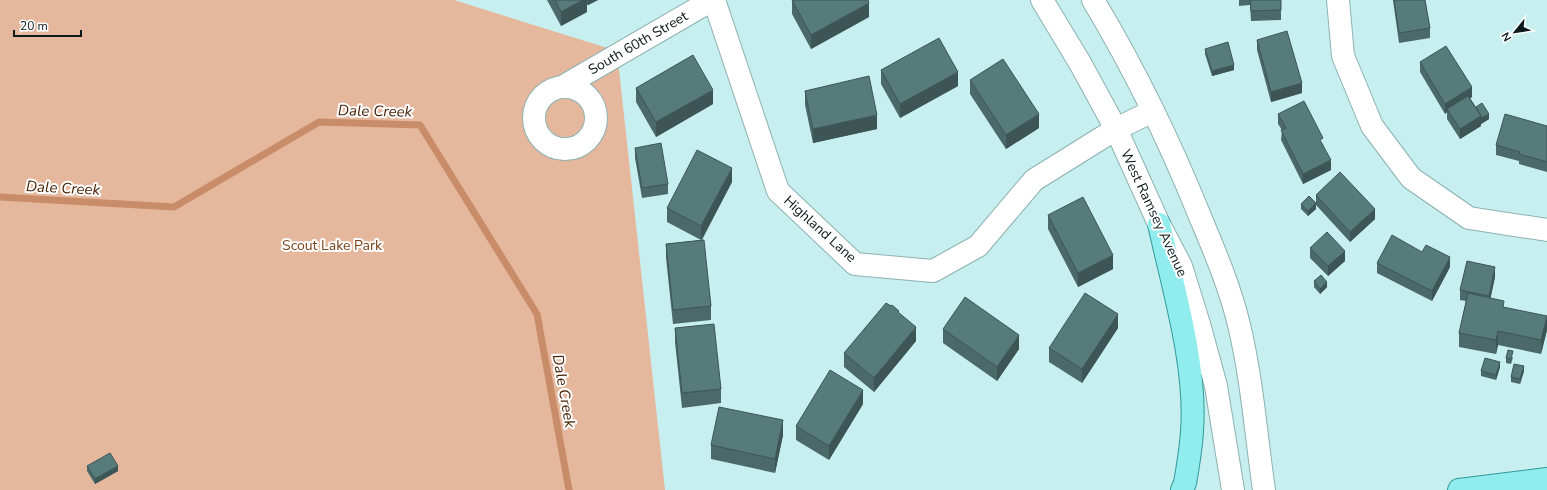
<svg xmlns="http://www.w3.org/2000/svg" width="1547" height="490" viewBox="0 0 1547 490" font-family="'Nunito Sans',sans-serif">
<rect width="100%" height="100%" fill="#c8efef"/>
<!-- green -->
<path fill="#e5b89e" d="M0,0H454L617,51L665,490H0Z"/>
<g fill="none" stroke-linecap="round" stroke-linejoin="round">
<!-- stream -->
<path stroke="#c98c68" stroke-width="7" d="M0,197L174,207L319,122L420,125L537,314L569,490"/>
<defs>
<path id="minor" d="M714,0L778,191L855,264L933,271L978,246L1034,180L1116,129L1153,111
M1338,0L1343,56L1372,126L1411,178L1469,218L1547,230
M564,86L712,0
M534 118a31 31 0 1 1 62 0a31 31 0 1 1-62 0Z"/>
<path id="tertiary" d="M1042,0L1080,63L1116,129L1159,224L1181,266L1199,324L1216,386L1233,490
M1093,0C1134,68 1169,140 1199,214C1214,250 1230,287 1239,325C1252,379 1256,435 1264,490"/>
<path id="primary" d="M1159,224C1173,288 1197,366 1192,431C1191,449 1188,466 1185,483L1182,490
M1459,490L1547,479"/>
</defs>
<!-- minor casing -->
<use href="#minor" stroke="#8cb1b1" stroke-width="24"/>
<!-- tertiary casing -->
<use href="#tertiary" stroke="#8cb1b1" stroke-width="24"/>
<!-- primary casing -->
<use href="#primary" stroke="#319a9b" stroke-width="24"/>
<!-- minor -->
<use href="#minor" stroke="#fff" stroke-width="22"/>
<!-- tertiary -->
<use href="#tertiary" stroke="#fff" stroke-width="22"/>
<!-- primary -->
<use href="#primary" stroke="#90eced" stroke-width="22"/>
</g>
<!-- wall -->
<path fill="#4b6969" d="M547,0H598L588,5H587V12L561,26Z
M792,0L869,17L811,49L792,14Z
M1239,0H1281V20L1251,21L1250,5L1239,6Z
M1393,0H1425L1430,28V38L1399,43Z
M1257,40L1302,93L1271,102L1257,50Z
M1205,49L1234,70L1212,76L1205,54Z
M1420,62L1472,97L1470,98L1476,107L1489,119L1481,124V123V126L1460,139L1447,119V112L1445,114L1420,72Z
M881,70L958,86L900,118L881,84Z
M970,80L1039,128L1006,149L970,94Z
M636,88L713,104L656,137L636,102Z
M805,91L877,129L813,143L805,105Z
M1278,114L1323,144L1331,170L1303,184L1281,140L1282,130L1278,124Z
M1547,126V172L1519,164V161L1496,155V145Z
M635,148L668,184V194L642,198L635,158Z
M732,182L702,240L711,306V320L673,324L666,258V244L701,240L667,222V208Z
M1316,195L1375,219L1350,242L1316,205V209L1308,216L1301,209V204L1316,203Z
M1048,215L1113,269L1078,287L1048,229Z
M1310,248L1345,261L1328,276L1310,258Z
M1377,263L1450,267L1432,301L1377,273Z
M1495,277L1490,298L1504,307L1547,330L1541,354L1498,345L1496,354L1459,347V333L1466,301L1460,300V290Z
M1314,281L1327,287L1320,294L1314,287Z
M899,313L916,341L874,392L844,367V353Z
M675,328L721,389V403L682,408L675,342Z
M1118,328L1082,383L1049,362V348Z
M943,329L1019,349L997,381L943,343Z
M1513,357L1511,364L1506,363V358Z
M1500,367L1496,380L1481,376V371Z
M1524,371L1520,384L1511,382V377Z
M863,404L829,460L796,440V426Z
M783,435L775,473L711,459V445Z
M87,466L118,471L95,484L87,471Z"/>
<!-- shaded-wall -->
<path fill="#3d5555" d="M583,0H587V12L561,26V12Z
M588,0H598L588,5Z
M869,3V17L811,49V35Z
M1234,65V70L1212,76V71Z
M958,72V86L900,118V104Z
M1302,83V93L1271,102V92Z
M1472,87V97L1448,112L1447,109V112L1445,114V104Z
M713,90V104L656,137V122Z
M1039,114V128L1006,149V135Z
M1489,114V119L1481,124V118Z
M877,115V129L813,143V129Z
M1481,116V126L1460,139V129Z
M1331,160V170L1303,184V174Z
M732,168V182L701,240V226Z
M1316,203V209L1308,216V211Z
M1375,209V219L1350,242V232Z
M1345,251V261L1328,276V266Z
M1113,255V269L1078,287V273Z
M1450,257V267L1432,301V291Z
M1495,267V277L1489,306V296Z
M1327,282V287L1320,294V289Z
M1118,314V328L1082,383V369Z
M1547,316V330L1541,354V340Z
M916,327V341L874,392V378Z
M1498,331V345L1496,354V340Z
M1019,335V349L997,381V367Z
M1500,362V367L1496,380V375Z
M1524,366V371L1520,384V379Z
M863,390V404L829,460V446Z
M783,420V435L775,473V459Z
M118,466V471L95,484V479Z"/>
<!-- building -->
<path fill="#577a7a" stroke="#3d5555" d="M555,0H583L561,12Z
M792,0H868L869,3L811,35Z
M1250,0H1281V10L1251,11Z
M1394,0H1425L1430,28L1399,33Z
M1287,31L1302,83L1271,92L1257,40Z
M939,38L958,72L900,104L881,70Z
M1228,42L1234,65L1212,71L1205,49Z
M1446,46L1472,87L1445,104L1420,62Z
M693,55L713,90L656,122L636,88Z
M1003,59L1039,114L1006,135L970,80Z
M869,76L877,115L813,129L805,91Z
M1468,96L1481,116L1460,129L1447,109Z
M1304,101L1323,138L1320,140L1331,160L1303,174L1281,130L1286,128L1278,114Z
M1482,103L1489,114L1481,118V116L1476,107Z
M1505,114L1547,126V162L1519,154L1520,152L1496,145Z
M661,143L668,184L642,188L635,148Z
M697,150L732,168L701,226L667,208Z
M1340,172L1375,209L1350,232L1316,195Z
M1309,196L1316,203L1308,211L1301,204Z
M1083,197L1113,255L1078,273L1048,215Z
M1327,232L1345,251L1328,266L1310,248Z
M1392,235L1422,252L1426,245L1450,257L1432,291L1377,263Z
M704,240L711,306L673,310L666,244Z
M1467,261L1495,267L1489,296L1460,290Z
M1321,275L1327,282L1320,289L1314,281Z
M1085,293L1118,314L1082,369L1049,348Z
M1468,293L1504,301L1503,307L1547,316L1541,340L1498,331L1496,340L1459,333Z
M965,297L1019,335L997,367L943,329Z
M886,303L891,306L892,305L899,311L898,312L916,327L874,378L844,353Z
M714,324L721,389L682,393L675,328Z
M1508,350L1513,351L1511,359L1506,358Z
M1485,358L1500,362L1496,375L1481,371Z
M1514,364L1524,366L1520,379L1511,377Z
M830,370L863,390L829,446L796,426Z
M719,407L783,420L775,459L711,445Z
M110,453L118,466L95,479L87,466Z"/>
<g text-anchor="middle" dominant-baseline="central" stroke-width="4" stroke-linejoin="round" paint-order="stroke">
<!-- street labels -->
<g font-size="14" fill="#0b191a" stroke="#fff">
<text transform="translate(638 43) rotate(-30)">South 60th Street</text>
<text transform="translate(1154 213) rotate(65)">West Ramsey Avenue</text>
<text transform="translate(820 229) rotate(42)">Highland Lane</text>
</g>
<!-- park labels -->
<g font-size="14" fill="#7a4119" stroke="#fff">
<text x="332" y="245">Scout Lake Park</text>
</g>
<!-- water labels -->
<g font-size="15" font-style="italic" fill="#492205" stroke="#fff">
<text transform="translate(375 111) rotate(1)">Dale Creek</text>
<text transform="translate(63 188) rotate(3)">Dale Creek</text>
<text transform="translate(564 391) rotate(80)">Dale Creek</text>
</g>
</g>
<!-- north arrow -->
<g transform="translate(1515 32) rotate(240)" stroke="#ffffff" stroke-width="3" paint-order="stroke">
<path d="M0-3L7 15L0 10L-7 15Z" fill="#0b191a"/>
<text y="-6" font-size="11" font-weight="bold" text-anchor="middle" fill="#0b191a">N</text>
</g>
<!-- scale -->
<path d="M14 30v6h67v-6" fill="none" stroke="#0b191a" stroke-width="2"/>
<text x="20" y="30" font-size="12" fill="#0b191a" stroke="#ffffff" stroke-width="3" paint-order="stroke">20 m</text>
</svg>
